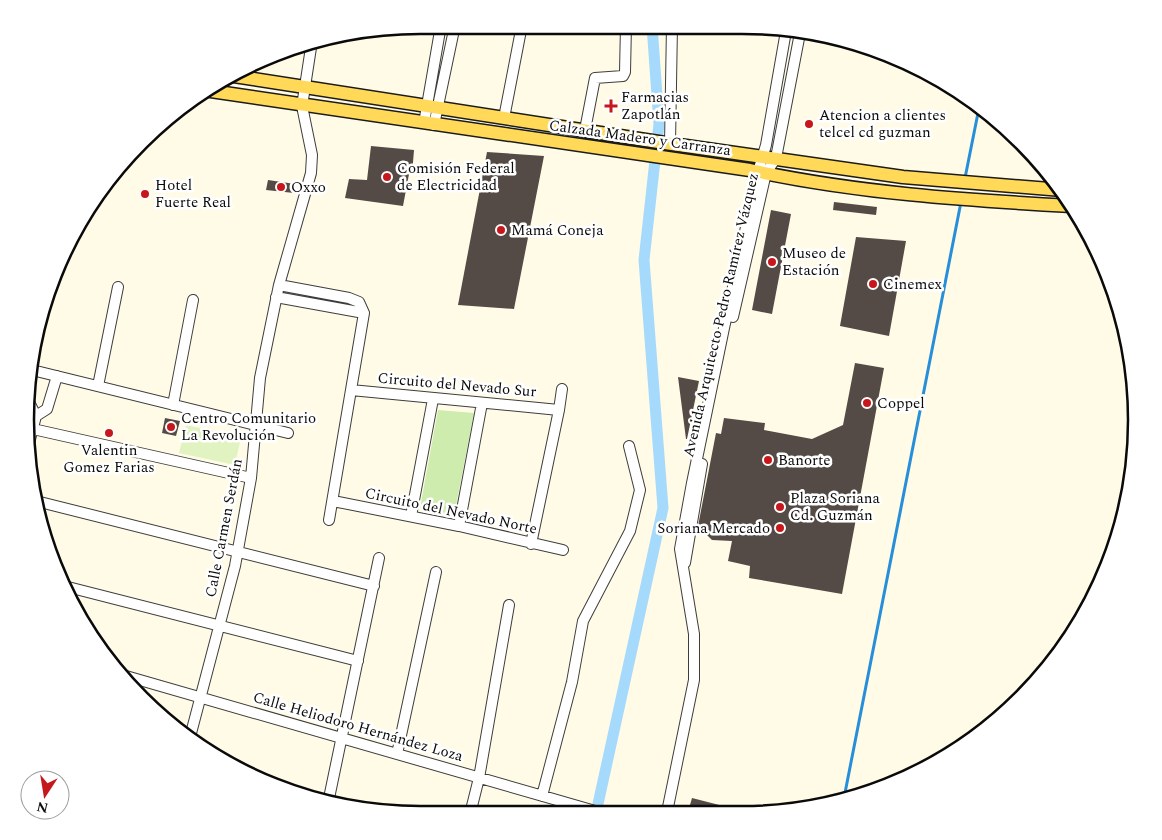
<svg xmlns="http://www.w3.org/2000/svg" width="1162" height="840" viewBox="0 0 1162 840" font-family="Spectral,serif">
<rect width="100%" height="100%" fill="#fffbe7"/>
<!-- green -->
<path fill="#cdecae" d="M438,410L474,413L454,516L420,508Z"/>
<!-- pitch -->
<path fill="#e0f3c0" d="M186,425L241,437L235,465L179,453Z"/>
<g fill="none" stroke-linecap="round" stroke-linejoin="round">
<!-- stream -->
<path stroke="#278fda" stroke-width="3" d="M965,178L979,108
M844,798L961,202"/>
<!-- canal -->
<path stroke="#a6dafc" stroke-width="11" d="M596,813L663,508L644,260L659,124L652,25"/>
</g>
<!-- building -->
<path fill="#544b46" d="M371,146L414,150L412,175L409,174L403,206L345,198L349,179L367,180Z
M487,152L544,156L514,309L458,305Z
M268,180L295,184L294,193L266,190Z
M834,202L877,207L876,215L833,210Z
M771,210L791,214L772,314L752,310Z
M856,237L906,241L889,336L840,326Z
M855,363L884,368L842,594L749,578L750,566L728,561L732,541L712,540L698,526L716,433L721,434L724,418L765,423L764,430L812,439L843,425Z
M678,377L699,381L687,439H686Z
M165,418L180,421L176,436L162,433Z
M692,798L735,809V812H688Z"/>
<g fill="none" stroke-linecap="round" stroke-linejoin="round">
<defs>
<path id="minor" d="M504,118L522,25
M424,123L441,25
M434,125L455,25
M585,130L595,78L623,76L625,72L626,25
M670,144L672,25
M279,285L349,298L359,302L364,313L329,520
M276,297L364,313
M733,317L766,173L776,158L800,33
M28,369L288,433
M98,386L118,287
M351,390L559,410
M173,405L193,300
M36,416L47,409L57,376
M33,429L251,478
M28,447L36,416L29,402L28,391
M36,501L374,586
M333,501L459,526L563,550
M411,516L433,399
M459,526L482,403
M531,544L559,410L562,389
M685,563L702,464
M64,586L358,661
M119,674L602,813
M190,737L235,566L251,478L260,378L279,285L311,173L312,155L302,106L312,41
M397,754L436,572
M542,796L572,682L583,621L630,531L640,490L629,446
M328,803L379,558
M667,812L694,680V634L680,549L692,483L724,328L758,172L766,145L786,31
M470,814L479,778L509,605"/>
<path id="major" d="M234,76L665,143L903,177L1062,190
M204,90L750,170C857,193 963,200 1072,206"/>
</defs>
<!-- minor casing -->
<use href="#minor" stroke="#3d3d3d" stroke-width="12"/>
<!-- major casing -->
<use href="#major" stroke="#1b1b1b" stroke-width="15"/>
<!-- minor -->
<use href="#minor" stroke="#fff" stroke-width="10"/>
<!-- major -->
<use href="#major" stroke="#ffd957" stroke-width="12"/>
</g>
<!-- markers -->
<g fill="#c5171c" stroke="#fff" stroke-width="2">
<path d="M608.5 98.5h5v5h5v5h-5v5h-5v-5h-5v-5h5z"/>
<circle cx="809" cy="124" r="5"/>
<circle cx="387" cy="177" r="5"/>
<circle cx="281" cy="187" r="5"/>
<circle cx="145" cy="194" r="5"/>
<circle cx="501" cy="230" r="5"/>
<circle cx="772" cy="262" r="5"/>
<circle cx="873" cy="284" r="5"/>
<circle cx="867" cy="403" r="5"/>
<circle cx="171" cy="427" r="5"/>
<circle cx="109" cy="433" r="5"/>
<circle cx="768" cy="460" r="5"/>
<circle cx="780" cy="507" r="5"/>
<circle cx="780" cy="528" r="5"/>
</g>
<g text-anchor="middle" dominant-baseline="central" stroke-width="5" stroke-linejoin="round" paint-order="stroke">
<!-- poi labels -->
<g font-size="15" fill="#0a0a0a" stroke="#fff" text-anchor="start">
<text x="621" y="97">Farmacias<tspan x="621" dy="17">Zapotlán</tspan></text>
<text x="819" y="115">Atencion a clientes<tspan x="819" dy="17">telcel cd guzman</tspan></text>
<text x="397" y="168">Comisión Federal<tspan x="397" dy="17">de Electricidad</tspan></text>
<text x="155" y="185">Hotel<tspan x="155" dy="17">Fuerte Real</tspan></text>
<text x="291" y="187">Oxxo</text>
<text x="511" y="230">Mamá Coneja</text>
<text x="782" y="253">Museo de<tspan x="782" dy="17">Estación</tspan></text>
<text x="883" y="284">Cinemex</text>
<text x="877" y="403">Coppel</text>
<text x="181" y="418">Centro Comunitario<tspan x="181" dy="17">La Revolución</tspan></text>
<text x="109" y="450" text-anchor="middle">Valentin<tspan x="109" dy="17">Gomez Farias</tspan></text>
<text x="778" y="460">Banorte</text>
<text x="790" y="498">Plaza Soriana<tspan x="790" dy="17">Cd. Guzmán</tspan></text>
<text x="770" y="528" text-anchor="end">Soriana Mercado</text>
</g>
<!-- street labels -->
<g font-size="15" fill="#0a0a0a" stroke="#fff">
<text transform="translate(640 138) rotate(8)">Calzada Madero y Carranza</text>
<text transform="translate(721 315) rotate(-77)">Avenida Arquitecto Pedro Ramírez Vázquez</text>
<text transform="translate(457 385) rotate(5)">Circuito del Nevado Sur</text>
<text transform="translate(451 511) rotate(12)">Circuito del Nevado Norte</text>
<text transform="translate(224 528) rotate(-79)">Calle Carmen Serdán</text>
<text transform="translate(358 727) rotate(16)">Calle Heliodoro Hernández Loza</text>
</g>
</g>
<!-- crop -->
<path d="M0 0H1162V840H0ZM420 34H742A386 386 0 0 1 1128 420V420A386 386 0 0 1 742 806H420A386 386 0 0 1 34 420V420A386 386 0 0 1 420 34Z" fill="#fff" fill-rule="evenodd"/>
<path fill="none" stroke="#0a0a0a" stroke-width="2.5" d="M420 34H742A386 386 0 0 1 1128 420V420A386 386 0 0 1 742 806H420A386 386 0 0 1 34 420V420A386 386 0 0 1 420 34Z"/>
<!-- north arrow -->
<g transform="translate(45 795) rotate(192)"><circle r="24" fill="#ffffff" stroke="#9d9d9d"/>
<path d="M0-4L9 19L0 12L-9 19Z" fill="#c5171c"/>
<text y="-8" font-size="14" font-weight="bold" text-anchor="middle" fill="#0a0a0a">N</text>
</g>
</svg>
